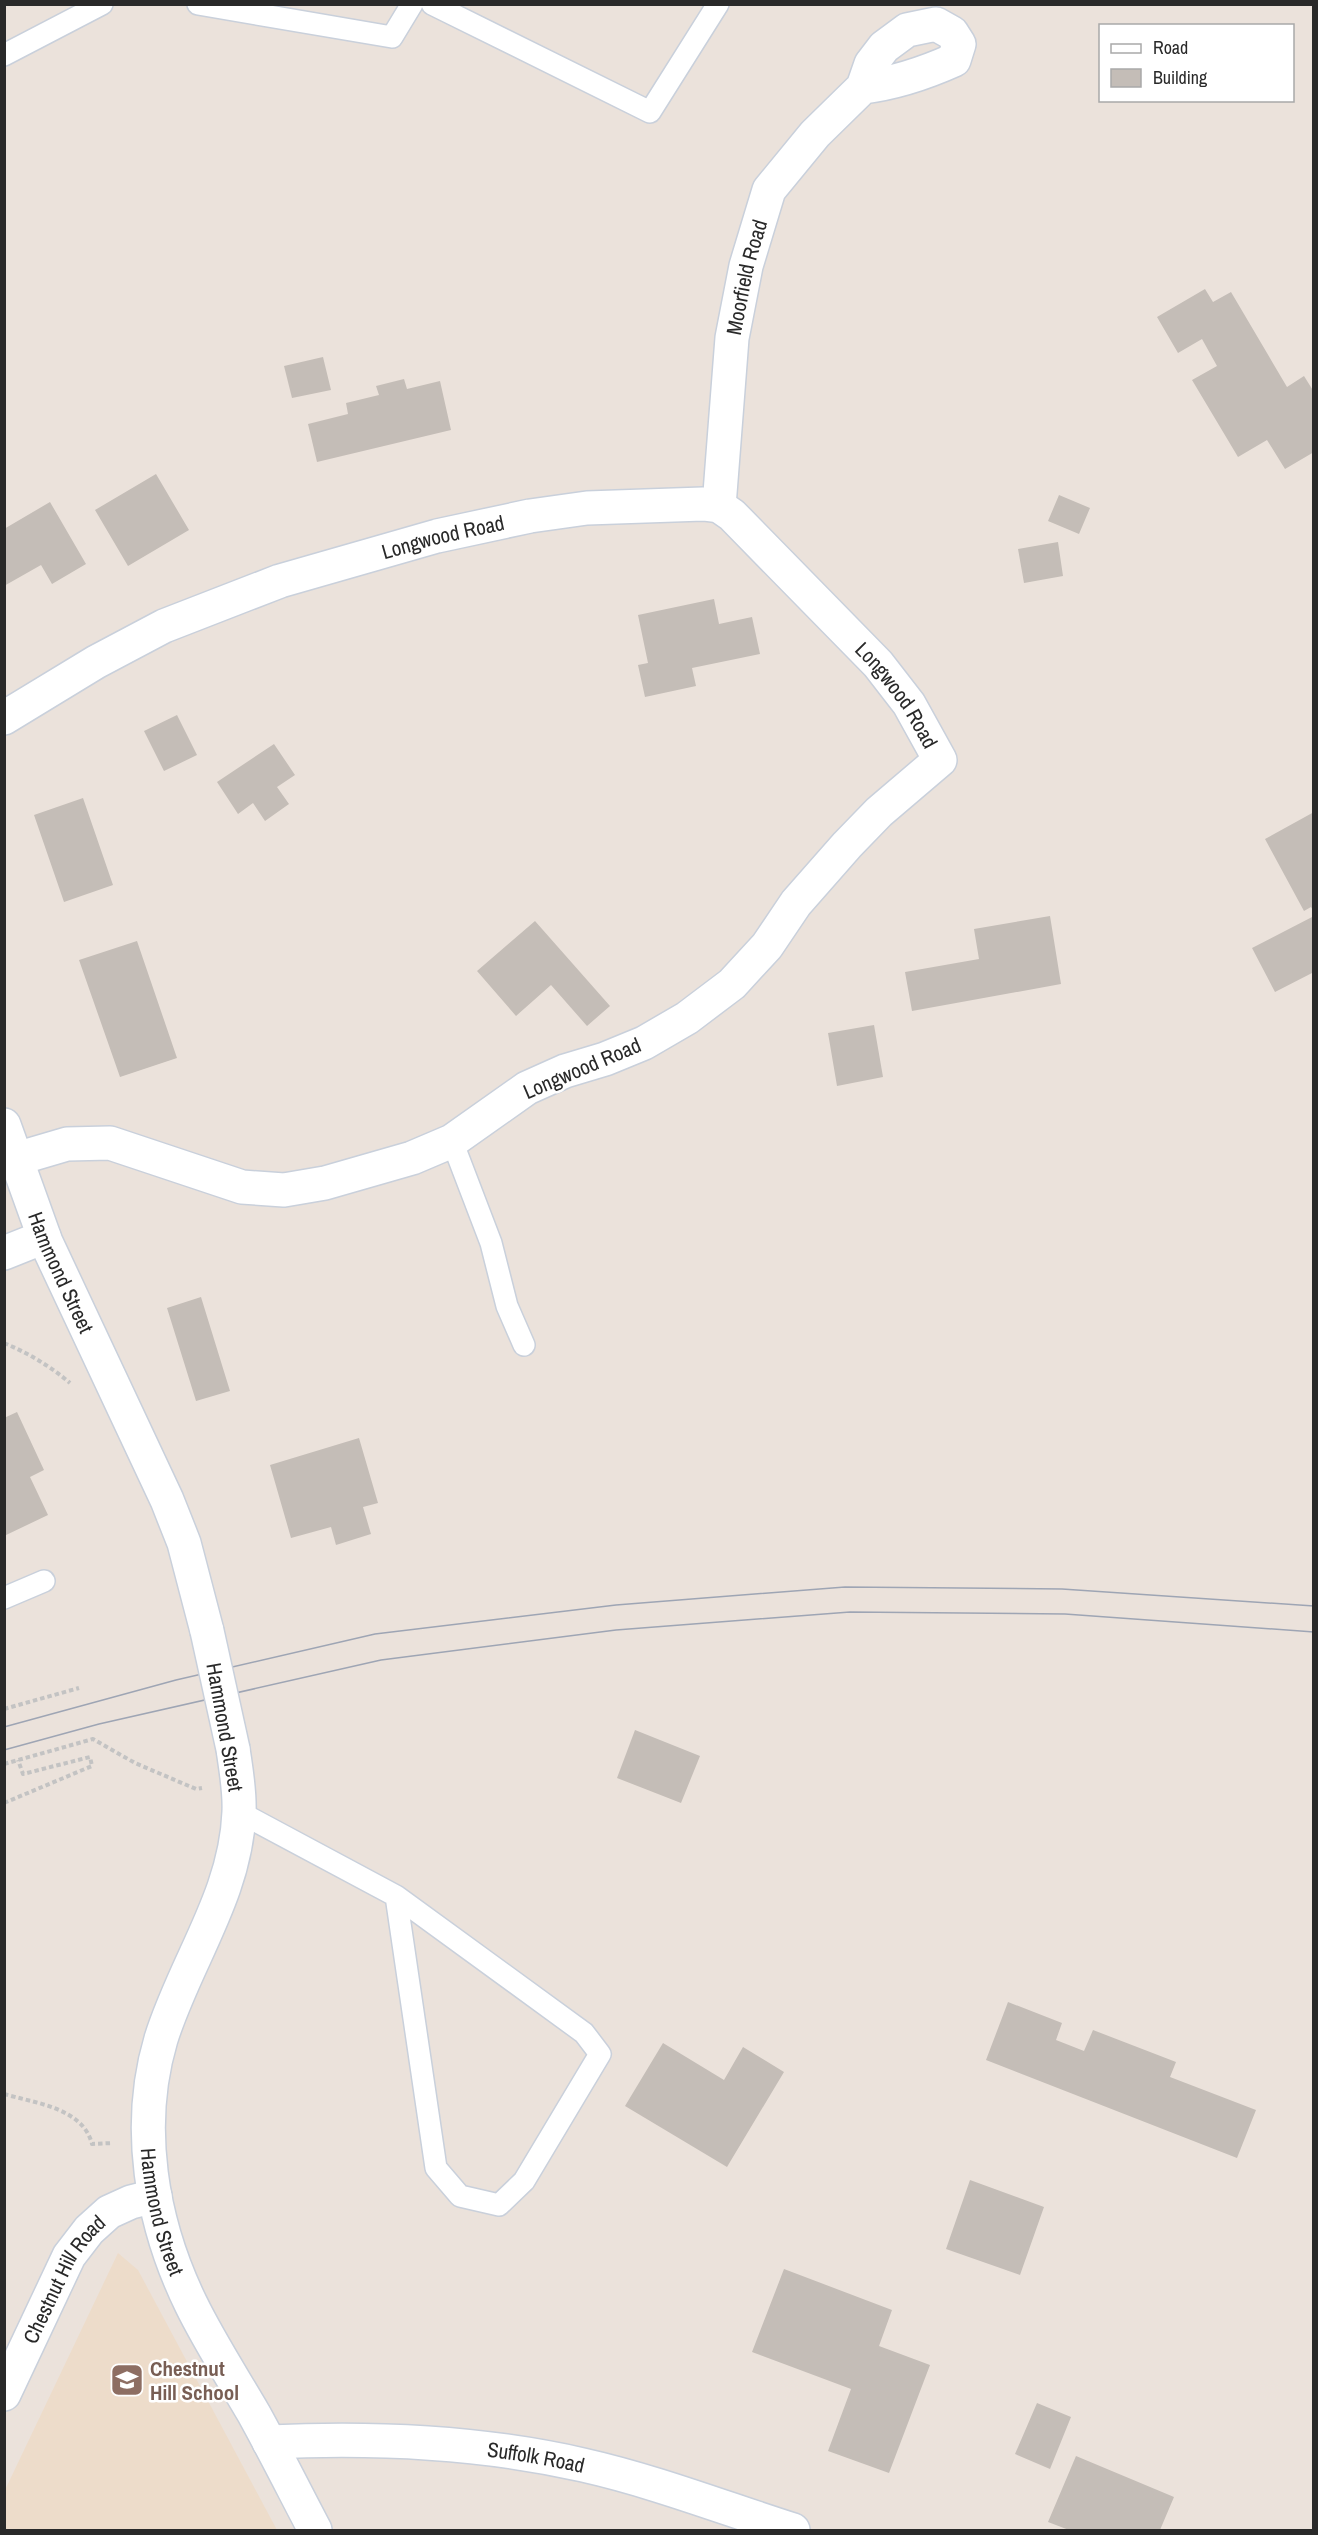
<svg xmlns="http://www.w3.org/2000/svg" width="1318" height="2535" viewBox="0 0 1318 2535" font-family="'Archivo Narrow',sans-serif">
<rect width="100%" height="100%" fill="#ebe2db"/>
<!-- education -->
<path fill="#eddcca" d="M118,2253L138,2270L277,2530H5V2490Z"/>
<!-- building -->
<path fill="#c4bdb7" d="M1205,289L1213,302L1231,292L1287,387L1304,376L1314,392V452L1285,469L1267,440L1238,457L1192,380L1217,366L1202,339L1178,353L1157,317Z
M323,357L331,390L292,398L284,366Z
M404,379L407,389L440,381L451,430L317,462L308,424L348,414L346,403L379,395L376,386Z
M156,474L189,530L128,566L95,510Z
M1059,495L1090,508L1079,534L1048,521Z
M50,502L86,564L52,584L41,565L4,586V529Z
M1058,542L1063,576L1024,583L1018,549Z
M714,599L719,624L752,617L760,654L692,668L696,686L645,697L638,665L648,663L638,615Z
M177,715L197,755L164,771L144,731Z
M274,744L295,775L277,787L289,804L265,821L253,803L238,814L217,782Z
M83,798L113,885L64,902L34,815Z
M1314,812V912L1311,907L1304,911L1265,839Z
M1050,916L1061,984L912,1011L905,972L979,959L974,929Z
M1314,916V972L1275,992L1252,948Z
M535,921L610,1006L587,1026L551,985L516,1016L477,971Z
M137,941L177,1058L120,1077L79,960Z
M874,1025L883,1077L837,1086L828,1033Z
M201,1297L230,1391L196,1401L167,1308Z
M17,1412L44,1470L30,1477L48,1515L4,1536V1418Z
M359,1438L378,1503L363,1507L371,1534L336,1545L331,1527L291,1538L270,1465Z
M635,1730L700,1756L681,1803L617,1778Z
M1008,2002L1062,2023L1056,2040L1084,2051L1093,2030L1176,2062L1170,2077L1256,2110L1237,2158L986,2060Z
M663,2043L724,2080L743,2047L784,2072L727,2167L625,2106Z
M970,2180L1044,2207L1020,2275L946,2249Z
M784,2269L892,2310L879,2346L930,2365L889,2473L828,2451L851,2389L752,2352Z
M1037,2403L1071,2417L1050,2469L1015,2454Z
M1076,2456L1174,2497L1160,2530H1069L1048,2522Z"/>
<g fill="none" stroke-linecap="round" stroke-linejoin="round">
<defs>
<path id="service" d="M198,4L392,37L412,4
M432,4L650,112L718,4
M4,55L102,4
M452,1141L491,1243L507,1306L524,1345
M4,1598L44,1581
M239,1812L396,1896L436,2168L460,2196L499,2205L524,2181L600,2054L584,2033L396,1896"/>
<g id="minor">
<path id="s1" d="M719,506L732,338L746,266L769,190L815,134L863,87L871,64L884,47L907,30L936,24L952,33L959,44L954,60C925,73 896,83 863,87"/>
<path id="s2" d="M4,718L96,662L164,626L280,581L437,536L530,516L587,508L703,504L719,506L732,515L878,664L909,704L940,760L879,812L847,845L796,903L767,946L732,984L687,1018L644,1043L605,1059L565,1071L527,1088L452,1141L412,1158L325,1183L284,1190L242,1187L110,1143L67,1144L16,1159"/>
<path d="M4,1253L44,1237"/>
<path id="s3" d="M4,2394L69,2256L89,2230L109,2212L131,2202L155,2196"/>
<path id="s4" d="M269,2442C373,2437 482,2442 583,2465C654,2481 724,2508 793,2530"/>
</g>
<g id="tertiary">
<path id="s5" d="M4,1125L46,1242L167,1500L184,1543L207,1631"/>
<path id="s6" d="M233,1749C236,1770 240,1791 239,1812C236,1895 185,1962 161,2039C135,2126 151,2222 191,2304C209,2341 233,2378 254,2414C275,2452 295,2492 315,2530"/>
</g>
</defs>
<!-- service casing -->
<use href="#service" stroke="#c9d0db" stroke-width="24"/>
<!-- minor casing -->
<use href="#minor" stroke="#c9d0db" stroke-width="36"/>
<!-- tertiary casing -->
<use href="#tertiary" stroke="#c9d0db" stroke-width="36"/>
<!-- path -->
<path stroke="#c3c3c3" stroke-width="4" stroke-dasharray="4.5 3" stroke-linecap="butt" d="M4,1343C28,1353 50,1366 70,1383
M4,1709L79,1688
M4,1764L93,1739L135,1763L196,1789L202,1788
M4,1803L92,1766L90,1757L23,1774L18,1760
M4,2094C35,2103 83,2108 92,2144L113,2143"/>
<!-- service -->
<use href="#service" stroke="#fff" stroke-width="21"/>
<!-- minor -->
<use href="#minor" stroke="#fff" stroke-width="33"/>
<!-- tertiary -->
<use href="#tertiary" stroke="#fff" stroke-width="33"/>
<!-- tram -->
<path stroke="#9ea5b4" stroke-width="1.5" d="M4,1727L176,1680L375,1634L616,1605L845,1587L1062,1589L1314,1606
M4,1750L99,1724L381,1660L616,1630L850,1612L1065,1614L1314,1632"/>
<defs>
<path id="tertiary-bridge" d="M207,1631L233,1749"/>
</defs>
<!-- tertiary-bridge casing -->
<use href="#tertiary-bridge" stroke="#c9d0db" stroke-width="36" stroke-linecap="butt"/>
<!-- tertiary-bridge -->
<use href="#tertiary-bridge" stroke="#fff" stroke-width="33"/>
</g>
<!-- icons -->
<defs>
<symbol id="school-square" viewBox="-11 -11 22 22"><rect x="-9" y="-9" width="18" height="18" rx="4" fill="#8d6e63" stroke="#fff"/><path d="M0-5L7-2L0 1L-7-2ZM-4 1L0 2.5L4 1V4Q0 6-4 4Z" fill="#fff"/></symbol>
</defs>
<g fill-rule="evenodd">
<use href="#school-square" x="108" y="2361" width="38" height="38"/>
</g>
<g text-anchor="middle" dominant-baseline="central" stroke-width="5" stroke-linejoin="round" paint-order="stroke">
<!-- street labels -->
<g font-size="21" fill="#292929" stroke="#fff">
<text stroke="none"><textPath href="#s1" startOffset="231">Moorfield Road</textPath></text>
<text stroke="none"><textPath href="#s2" startOffset="478">Longwood Road</textPath></text>
<text stroke="none"><textPath href="#s2" startOffset="1018">Longwood Road</textPath></text>
<text transform="translate(582 1068) rotate(-23)">Longwood Road</text>
<text stroke="none"><textPath href="#s5" startOffset="158">Hammond Street</textPath></text>
<text transform="translate(225 1727) rotate(80)">Hammond Street</text>
<text stroke="none"><textPath href="#s6" startOffset="480">Hammond Street</textPath></text>
<text stroke="none"><textPath href="#s3" startOffset="130">Chestnut Hill Road</textPath></text>
<text stroke="none"><textPath href="#s4" startOffset="268">Suffolk Road</textPath></text>
</g>
<!-- education labels -->
<g font-size="21" font-weight="bold" fill="#785e54" stroke="#fff" text-anchor="start">
<text x="150" y="2368">Chestnut<tspan x="150" dy="24">Hill School</tspan></text>
</g>
</g>
<!-- border -->
<rect width="1318" height="2535" fill="none" stroke="#292929" stroke-width="12"/>
<!-- legend -->
<rect x="1099" y="24" width="195" height="78" fill="#ffffff" stroke="#a9a9a9" stroke-width="1.5"/>
<rect x="1111" y="44" width="30" height="9" fill="#ffffff" stroke="#a9a9a9" stroke-width="1.5"/>
<text x="1153" y="54" font-size="18" fill="#292929">Road</text>
<rect x="1111" y="69" width="30" height="18" fill="#c4bdb7" stroke="#a9a9a9" stroke-width="1.5"/>
<text x="1153" y="84" font-size="18" fill="#292929">Building</text>
</svg>
